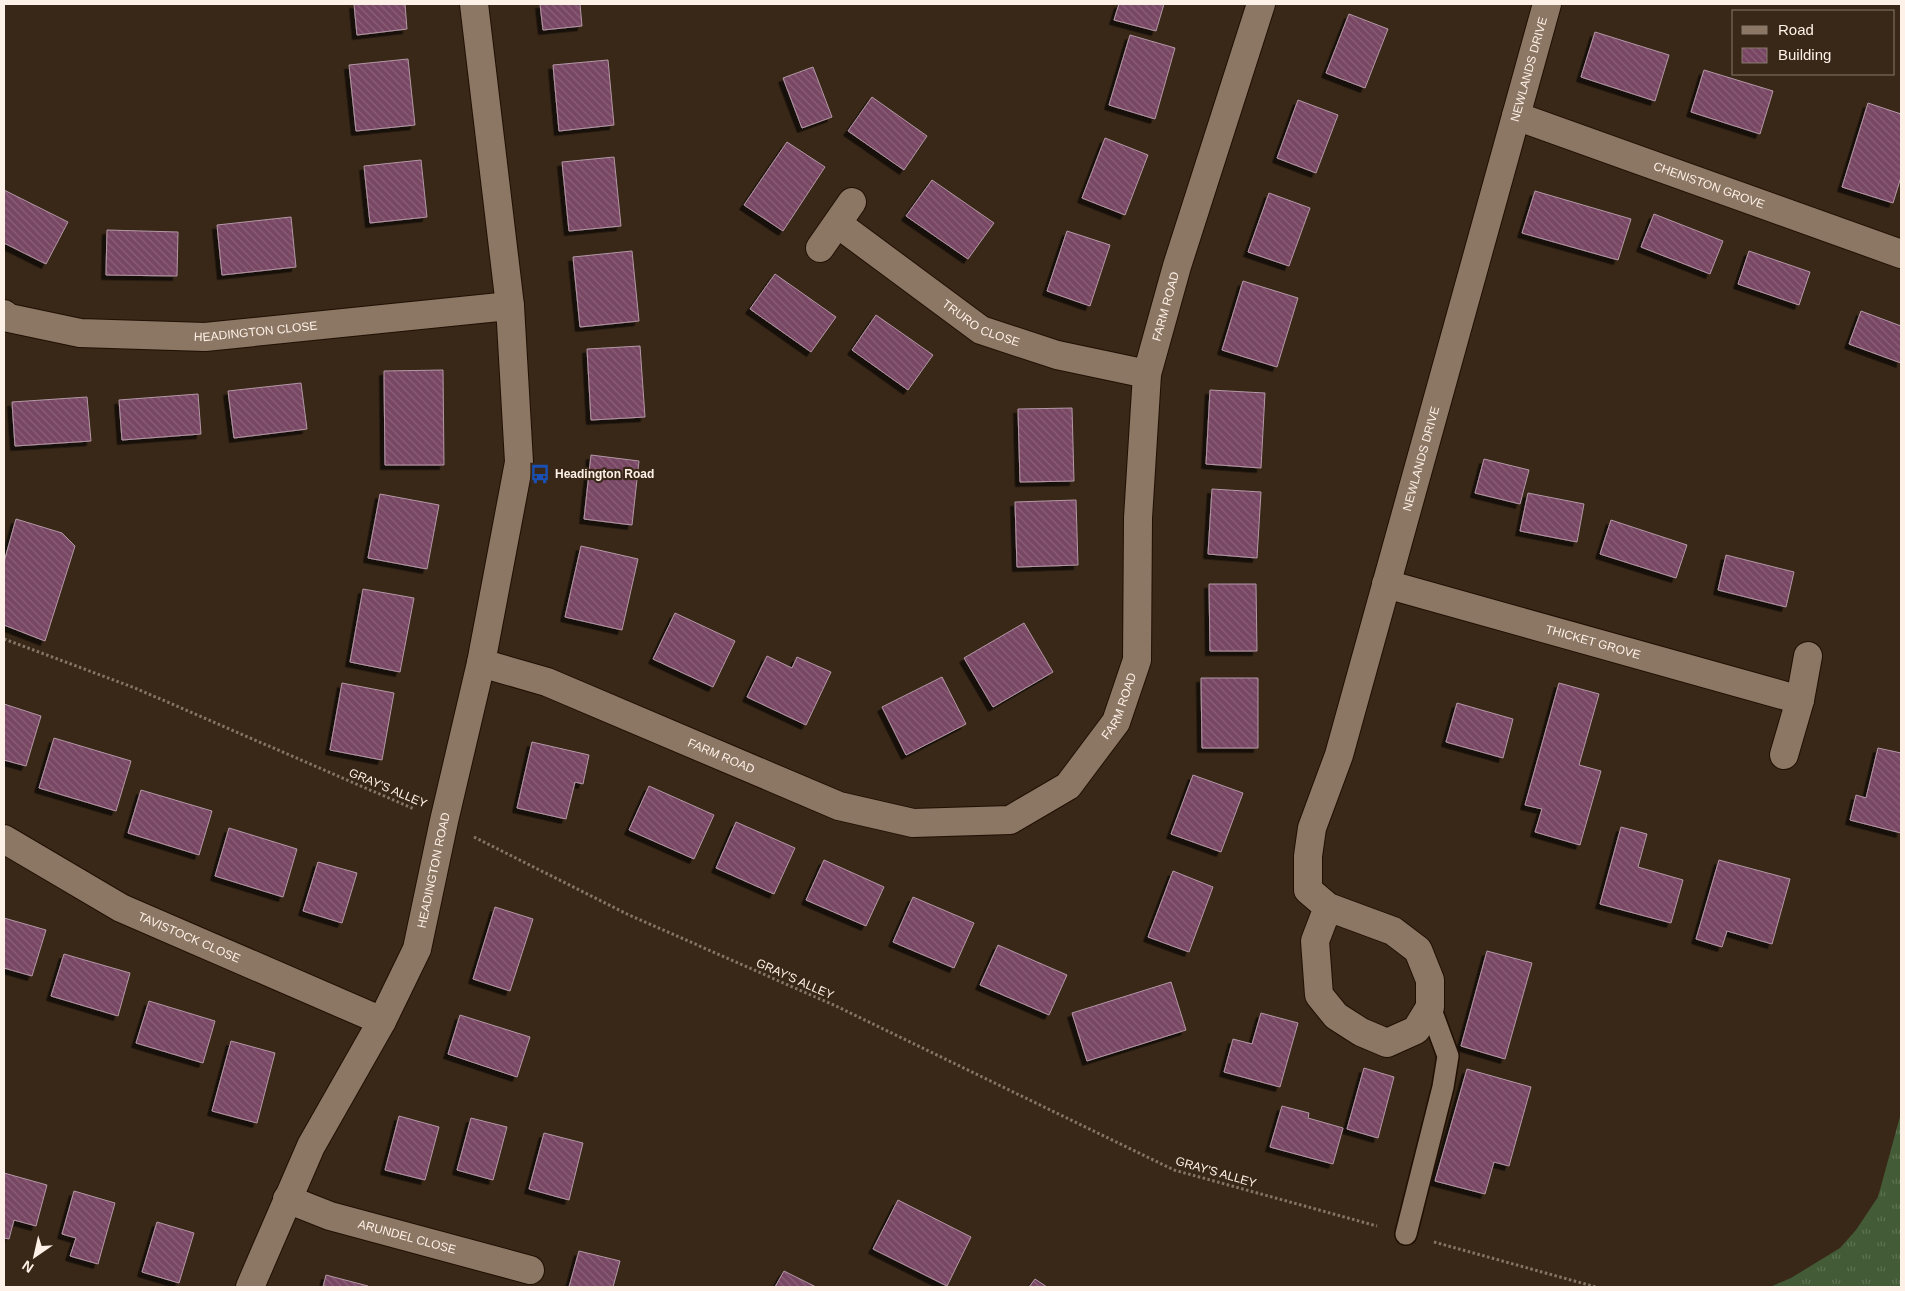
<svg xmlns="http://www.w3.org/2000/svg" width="1905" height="1291" viewBox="0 0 1905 1291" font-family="Arial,sans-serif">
<defs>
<pattern id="grass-tufts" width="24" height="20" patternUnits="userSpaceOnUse" patternTransform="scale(1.25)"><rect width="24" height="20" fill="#435b36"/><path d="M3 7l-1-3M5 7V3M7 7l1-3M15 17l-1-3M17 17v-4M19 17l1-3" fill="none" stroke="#5f7353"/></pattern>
<pattern id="building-back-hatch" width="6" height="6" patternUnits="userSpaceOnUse" patternTransform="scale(1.25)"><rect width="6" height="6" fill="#784663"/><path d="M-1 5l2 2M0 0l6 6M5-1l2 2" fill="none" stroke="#8c6179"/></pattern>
<filter id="shadow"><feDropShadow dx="-4.5" dy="4.5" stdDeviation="0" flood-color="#0009"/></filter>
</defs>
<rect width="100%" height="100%" fill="#392818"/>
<!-- grass -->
<path fill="url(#grass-tufts)" d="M1901,1113V1287H1770L1791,1278L1840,1248L1856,1230L1878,1197Z"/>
<!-- building -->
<path fill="url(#building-back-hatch)" stroke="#b398a6" filter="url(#shadow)" d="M354,4H405L407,29L357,35Z
M540,4H580L582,26L543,30Z
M1119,4H1164L1156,31L1114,20Z
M1349,14L1388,29L1365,88L1326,73Z
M1595,32L1669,55L1655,101L1581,77Z
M1130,35L1175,48L1155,119L1109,105Z
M408,59L415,125L356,131L349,65Z
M608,60L614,125L559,131L553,65Z
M813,67L832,117L802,128L783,78Z
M1704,70L1773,91L1760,134L1691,112Z
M872,97L927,136L904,170L848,131Z
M1298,100L1338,115L1316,173L1277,158Z
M1868,103L1901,114V177L1893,203L1842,187Z
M1105,138L1148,155L1125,215L1082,198Z
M787,142L825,167L783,231L744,205Z
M614,157L621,226L569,231L562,162Z
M421,160L427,217L370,223L364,166Z
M932,180L994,223L968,259L906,216Z
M4,190L68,222L46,264L4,243Z
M1535,191L1631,219L1618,260L1522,233Z
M1269,193L1310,208L1289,266L1248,252Z
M1654,214L1723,241L1710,274L1641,247Z
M291,217L296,267L222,275L217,225Z
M107,230L178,232L177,276L106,275Z
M1067,231L1110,245L1090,306L1047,291Z
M632,251L639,321L580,327L573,257Z
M1749,251L1810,272L1799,305L1738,284Z
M775,274L836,317L811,352L750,309Z
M1243,281L1298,298L1277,367L1222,350Z
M1861,311L1901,326V363L1849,344Z
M876,315L933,355L908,390L852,350Z
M640,346L645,417L591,420L587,349Z
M443,370L444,465H385L384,371Z
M301,383L307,429L234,438L228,391Z
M1210,390L1265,393L1261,468L1206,464Z
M198,394L201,434L122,440L119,400Z
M87,397L91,441L15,446L12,402Z
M1072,408L1074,481L1020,482L1018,409Z
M591,455L639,461L632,525L584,519Z
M1484,459L1529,470L1520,504L1475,493Z
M1212,489L1261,492L1257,558L1208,554Z
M1528,493L1584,504L1577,542L1520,531Z
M380,494L439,505L427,569L368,558Z
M1076,500L1078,565L1017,567L1015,502Z
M16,519L62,533L75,546L45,641L4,625V562Z
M1611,520L1687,545L1676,578L1600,554Z
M581,546L638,559L622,630L565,617Z
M1726,555L1794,572L1786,607L1718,590Z
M1209,584H1256L1257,651H1210Z
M363,589L414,598L400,672L350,662Z
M675,613L735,641L713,687L653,659Z
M1024,623L1053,672L993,707L964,658Z
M767,656L792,668L797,657L831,672L806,725L747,697Z
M942,677L966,724L906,755L882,707Z
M1201,678H1258V748H1202Z
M342,683L394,693L382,760L330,750Z
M1559,683L1599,694L1579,765L1601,771L1580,845L1535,832L1542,809L1525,805Z
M1457,703L1513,719L1503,758L1446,742Z
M4,704L41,716L26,766L4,760Z
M54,738L131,761L116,811L39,788Z
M532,742L589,755L583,784L575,782L566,819L517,808Z
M1878,748L1901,753V833L1850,820L1856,795L1866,798Z
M1193,775L1243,793L1221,852L1171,834Z
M649,786L714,815L694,859L629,830Z
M141,790L212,811L199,855L128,833Z
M736,822L795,848L774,894L716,868Z
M1621,827L1647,834L1638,867L1683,880L1671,923L1600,904Z
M229,828L297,849L283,897L215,876Z
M824,860L884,887L866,926L806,900Z
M1719,860L1790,879L1772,944L1727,931L1722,947L1696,939Z
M318,862L357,873L342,923L303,911Z
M1173,871L1213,887L1189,952L1148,937Z
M913,897L974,923L954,968L893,942Z
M495,907L533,919L510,991L473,979Z
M4,918L46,930L32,976L4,968Z
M998,945L1067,975L1049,1015L980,985Z
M1487,951L1532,963L1505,1059L1461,1046Z
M64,954L130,973L118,1016L51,996Z
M1171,982L1186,1030L1087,1061L1072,1013Z
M149,1001L215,1021L203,1063L136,1043Z
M1261,1013L1298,1023L1280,1087L1224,1072L1233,1039L1252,1044Z
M460,1015L530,1037L517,1077L448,1054Z
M231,1041L275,1053L257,1123L212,1111Z
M1364,1068L1394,1077L1378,1138L1347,1129Z
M1467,1069L1531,1087L1509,1166L1494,1162L1485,1194L1435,1181Z
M1282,1106L1309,1113L1308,1118L1343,1128L1333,1164L1270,1147Z
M399,1116L439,1127L425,1180L385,1170Z
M471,1118L507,1127L493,1180L457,1170Z
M544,1133L583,1143L569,1200L529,1189Z
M4,1173L47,1185L36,1226L14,1220L9,1239L4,1238Z
M74,1191L115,1203L98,1264L70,1256L76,1238L62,1234Z
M898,1200L971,1237L947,1286L873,1249Z
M157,1222L194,1233L179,1283L142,1272Z
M579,1251L620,1261L613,1287H569Z
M784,1271L816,1287H775Z
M326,1275L368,1286L367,1287H323Z
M1035,1279L1047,1287H1029Z"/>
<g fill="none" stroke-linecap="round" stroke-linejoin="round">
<defs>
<path id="service" d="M1406,1234L1443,1087L1448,1056L1430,1007"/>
<g id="minor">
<path id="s1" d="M1516,116L1901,254"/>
<path id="s2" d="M838,224L981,330L1057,355L1147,374"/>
<path d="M820,248L852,202"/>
<path id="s3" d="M4,314L9,318L80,333L205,337L510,306"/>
<path id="s4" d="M1386,584L1800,700"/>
<path id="s5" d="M481,663L547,682L839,806L913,823L1010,820L1068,786L1116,722L1137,660L1138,518L1147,374L1177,266L1261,4"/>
<path d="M1784,755L1800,700L1808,656"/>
<path id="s6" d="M4,839L121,908L382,1021"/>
<path id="s7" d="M1328,907L1315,941L1319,995L1336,1016L1361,1032L1387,1043L1416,1030L1430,1007V980L1418,950L1393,931L1328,907L1308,890V856L1312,828L1339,755L1547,4"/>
<path id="s8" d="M287,1199L330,1216L530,1270"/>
<path id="s9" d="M250,1287L311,1146L382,1021L417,949L444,821L481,663L519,462L510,306L474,4"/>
</g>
</defs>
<!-- service casing -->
<use href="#service" stroke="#201003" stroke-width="24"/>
<!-- minor casing -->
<use href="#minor" stroke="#201003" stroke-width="30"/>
<!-- path -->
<path stroke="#847567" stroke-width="3" stroke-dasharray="2.5 2.5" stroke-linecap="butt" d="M4,639L135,688L414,809
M474,837L627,914L838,1007L1174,1170L1377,1226
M1434,1242L1596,1287"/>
<!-- service -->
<use href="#service" stroke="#8c7664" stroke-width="21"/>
<!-- minor -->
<use href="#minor" stroke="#8c7664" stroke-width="28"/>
</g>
<!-- icons -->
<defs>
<symbol id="bus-bare" viewBox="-9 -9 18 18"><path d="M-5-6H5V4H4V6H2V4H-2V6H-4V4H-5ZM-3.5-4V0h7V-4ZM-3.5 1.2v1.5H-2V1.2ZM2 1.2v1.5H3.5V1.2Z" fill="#1a4fb4" stroke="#392818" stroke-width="2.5" paint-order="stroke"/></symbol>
</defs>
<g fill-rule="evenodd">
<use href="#bus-bare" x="526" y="460" width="28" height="28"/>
</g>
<g text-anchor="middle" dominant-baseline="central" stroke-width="4.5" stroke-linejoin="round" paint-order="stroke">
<!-- street labels -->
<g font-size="12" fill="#fef1e7" stroke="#392818">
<text stroke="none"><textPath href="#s7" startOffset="1272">NEWLANDS DRIVE</textPath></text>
<text stroke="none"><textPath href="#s1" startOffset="205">CHENISTON GROVE</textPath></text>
<text stroke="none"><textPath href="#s5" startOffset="1128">FARM ROAD</textPath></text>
<text stroke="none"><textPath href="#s2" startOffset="175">TRURO CLOSE</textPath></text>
<text stroke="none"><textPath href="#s3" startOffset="255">HEADINGTON CLOSE</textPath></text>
<text stroke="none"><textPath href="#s7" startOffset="868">NEWLANDS DRIVE</textPath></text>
<text stroke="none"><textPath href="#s4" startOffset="215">THICKET GROVE</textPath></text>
<text stroke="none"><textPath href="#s5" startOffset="722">FARM ROAD</textPath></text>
<text stroke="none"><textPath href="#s5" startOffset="258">FARM ROAD</textPath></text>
<text transform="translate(388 788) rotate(23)">GRAY'S ALLEY</text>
<text stroke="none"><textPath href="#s9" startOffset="458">HEADINGTON ROAD</textPath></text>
<text stroke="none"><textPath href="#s6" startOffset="210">TAVISTOCK CLOSE</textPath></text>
<text transform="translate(795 979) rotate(24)">GRAY'S ALLEY</text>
<text transform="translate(1216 1172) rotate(16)">GRAY'S ALLEY</text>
<text stroke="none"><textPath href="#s8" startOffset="126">ARUNDEL CLOSE</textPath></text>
</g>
<!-- poi labels -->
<g font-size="12" font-weight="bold" fill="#fef1e7" stroke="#392818" text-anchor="start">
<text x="555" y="474">Headington Road</text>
</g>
</g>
<!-- border -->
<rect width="1905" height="1291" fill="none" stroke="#fef1e7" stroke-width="10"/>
<!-- legend -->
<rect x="1732" y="10" width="162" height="65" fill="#392818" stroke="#88786b"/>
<rect x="1742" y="26" width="25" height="8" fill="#8c7664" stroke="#88786b"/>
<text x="1778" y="35" font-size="15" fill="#fef1e7">Road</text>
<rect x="1742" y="48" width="25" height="15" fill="url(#building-back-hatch)" stroke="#88786b"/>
<text x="1778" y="60" font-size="15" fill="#fef1e7">Building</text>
<!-- north arrow -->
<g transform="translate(35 1256) rotate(214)" stroke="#392818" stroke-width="4" paint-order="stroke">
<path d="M0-4L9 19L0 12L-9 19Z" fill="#fef1e7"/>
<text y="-8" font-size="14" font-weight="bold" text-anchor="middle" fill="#fef1e7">N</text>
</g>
</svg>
